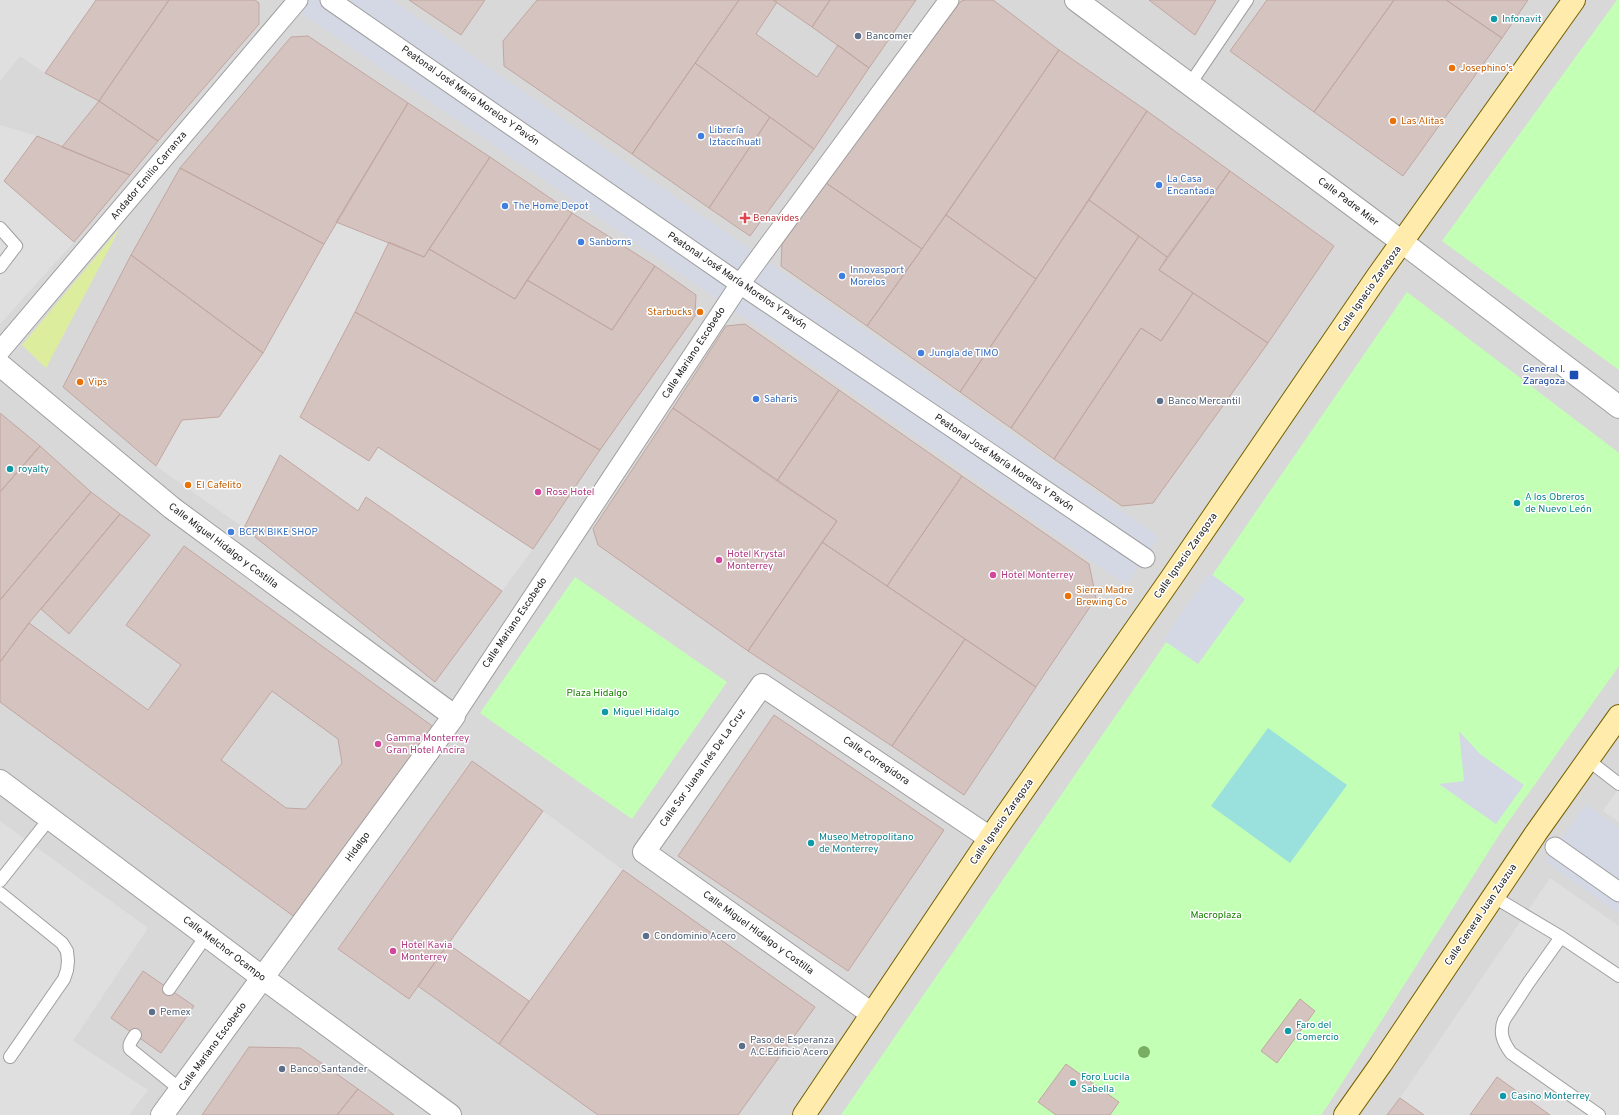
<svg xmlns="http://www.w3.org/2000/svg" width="1619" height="1115" viewBox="0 0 1619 1115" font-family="Overpass,sans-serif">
<rect width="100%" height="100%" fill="#eee5df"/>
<!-- residential -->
<path fill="#d9d8d8" d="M0,0H1619V1115H0Z"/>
<!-- grass -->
<path fill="#dcee9e" d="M120,228L46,368L22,345Z"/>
<!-- park -->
<path fill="#c3ffb5" d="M1617,0H1619V370L1442,241Z
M1407,292L1619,453V666L1501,832L1328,1105L1321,1115H841Z
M575,577L727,682L632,819L480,713Z"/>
<!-- parking -->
<path fill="#dfdfdf" d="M0,0H96L45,73L20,56L0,81Z
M0,125L37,136L4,181L74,242L0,324Z
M336,222L389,242L355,312L300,417L369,461L378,447L533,549L502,591L366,498L358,511L280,455L244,528L156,466L182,420L219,417L263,353Z
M1619,788V822L1603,811Z
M543,811L623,870L529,1001L448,944Z
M0,821L148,928L73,1041L148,1090L129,1115H0Z
M1550,878L1619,926V1115H1550L1497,1077L1470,1115H1424L1400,1098Z"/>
<!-- plaza -->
<path fill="#d3d8e4" d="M282,0H392L760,256L1159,537L1126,585L726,305Z
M1210,573L1245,599L1198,664L1163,640Z
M1459,731L1480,754L1524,785L1496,824L1439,784L1464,781Z
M1586,804L1619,828V914L1545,861Z"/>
<!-- water -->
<path fill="#9ae1dd" d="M1268,728L1347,785L1290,863L1211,806Z"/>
<!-- building -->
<path fill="#d5c3bf" stroke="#c1a6a0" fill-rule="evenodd" d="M96,0H169L99,101L45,73Z
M169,0H255L259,3V24L158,141L99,101Z
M409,0H485L461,35Z
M537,0H739L632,154L504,66L503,41Z
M739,0H773L777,2L756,34L817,77L838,45L869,68L814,149L695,63Z
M773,0H830L812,27Z
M830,0H916L869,68L812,27Z
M966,0H993L1059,50L922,249L826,183L961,1Z
M1149,0H1216L1195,35Z
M1267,0H1394L1314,112L1230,51Z
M1394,0H1446L1502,38L1403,176L1314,112Z
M1446,0H1528L1502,38Z
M308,36L408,103L324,244L180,168L291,37Z
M1059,50L1147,111L1036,279L946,215Z
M695,63L770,117L709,208L632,154Z
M99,101L158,141L130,175L62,147Z
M408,103L490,157L424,257L336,222Z
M1147,111L1230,171L1167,257L1089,200Z
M770,117L814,149L750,236L709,208Z
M37,136L130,175L74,242L4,181Z
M490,157L572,213L515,299L429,249Z
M180,168L324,244L263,353L131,255Z
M1230,171L1334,246L1268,343L1159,270Z
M826,183L922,249L867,326L781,266L782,244Z
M1089,200L1139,236L1011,428L960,392Z
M572,213L655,266L612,330L527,280Z
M946,215L1036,279L960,392L867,326Z
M1139,236L1167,257L1159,270L1193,293L1161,341L1141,328L1054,459L1011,428Z
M389,242L424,257L429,249L515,299L527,280L612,330L655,266L696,295L695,316L600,450L355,312Z
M131,255L263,353L219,417L182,420L156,466L63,387Z
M1193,293L1268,343L1153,503L1122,506L1054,459L1141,328L1161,341Z
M355,312L600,450L533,549L378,447L369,461L300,417Z
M745,324L839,390L777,481L673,408L726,326Z
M839,390L962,476L887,586L822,542L837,521L777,481Z
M673,408L837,521L748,651L598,545L593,529Z
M0,413L40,446L0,492Z
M40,446L91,492L0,600V492Z
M280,455L358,511L366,497L502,591L435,682L244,528Z
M962,476L1089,564L1096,598L1036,687L887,586Z
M91,492L120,514L29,623L0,662V600Z
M120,514L150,535L69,634L41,609Z
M822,542L965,639L892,746L748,651Z
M184,546L435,728L296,918L0,702V662L29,623L148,710L181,665L126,625ZM272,691L338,739L342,763L306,809L286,808L221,760Z
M965,639L1036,687L964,795L892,746Z
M774,715L944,830L848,971L678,856Z
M472,761L543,811L409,999L338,949Z
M623,870L815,1007L738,1115H598L499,1044Z
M448,944L529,1001L499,1044L418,986Z
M143,971L194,1006L161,1053L111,1018Z
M1300,999L1315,1011L1277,1063L1261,1051Z
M249,1047L300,1048L358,1089L337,1115H202Z
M1066,1064L1119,1102L1110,1115H1056L1038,1102Z
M1497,1077L1550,1115H1470Z
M358,1089L394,1115H337Z
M1400,1098L1424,1115H1387Z"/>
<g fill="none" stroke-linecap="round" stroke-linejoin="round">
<defs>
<path id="service" d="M1190,84L1247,0
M0,228L16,246L0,267
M1588,760L1619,784
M0,881L50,818
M0,893L62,943L67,951L68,961L67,970L64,979L10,1057
M1494,897L1561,937L1619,976
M1561,937L1529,982L1504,1020C1499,1033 1503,1042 1511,1053L1599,1115
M169,989L206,936
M135,1035C132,1040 128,1044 130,1049L181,1090"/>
<path id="pedestrian" d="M330,0L740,284L1145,558
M0,351L298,0
M454,716L740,284L949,0
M1555,847L1619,892"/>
<path id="minor" d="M0,365L172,508L454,716L162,1115
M872,1014L644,852L762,685L990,838"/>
<path id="tertiary" d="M1076,0L1402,242L1619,407
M0,781L263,978L450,1115"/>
<path id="secondary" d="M804,1115L990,838L1172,577L1377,277L1574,0
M1345,1115L1381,1064L1536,833L1619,716"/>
</defs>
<!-- service casing -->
<use href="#service" stroke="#9f9f9f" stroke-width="14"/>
<!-- pedestrian casing -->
<use href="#pedestrian" stroke="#9f9f9f" stroke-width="21"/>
<!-- minor casing -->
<use href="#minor" stroke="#9f9f9f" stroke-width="24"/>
<!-- tertiary casing -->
<use href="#tertiary" stroke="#9f9f9f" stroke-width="24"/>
<!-- secondary casing -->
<use href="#secondary" stroke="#746100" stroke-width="24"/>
<!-- service -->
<use href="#service" stroke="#fff" stroke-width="12"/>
<!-- pedestrian -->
<use href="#pedestrian" stroke="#fff" stroke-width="19"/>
<!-- minor -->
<use href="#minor" stroke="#fff" stroke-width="22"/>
<!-- tertiary -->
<use href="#tertiary" stroke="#fff" stroke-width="22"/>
<!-- secondary -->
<use href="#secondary" stroke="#ffecac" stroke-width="22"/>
</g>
<!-- trees -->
<circle fill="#79ae65" cx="1144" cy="1052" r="6"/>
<!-- markers -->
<g fill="#0f9aa8" stroke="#fff" stroke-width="1.5">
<circle cx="1494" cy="19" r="4"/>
<circle cx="10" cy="469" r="4"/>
<circle cx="1517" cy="503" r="4"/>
<circle cx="605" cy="712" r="4"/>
<circle cx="811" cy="843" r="4"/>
<circle cx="1288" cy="1031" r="4"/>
<circle cx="1073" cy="1083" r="4"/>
<circle cx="1503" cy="1096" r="4"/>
</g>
<g fill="#5c6f8a" stroke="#fff" stroke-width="1.5">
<circle cx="858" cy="36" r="4"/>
<circle cx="1160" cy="401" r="4"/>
<circle cx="646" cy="936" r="4"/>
<circle cx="152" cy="1012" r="4"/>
<circle cx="742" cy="1046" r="4"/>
<circle cx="282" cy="1069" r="4"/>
</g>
<g fill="#e8710a" stroke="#fff" stroke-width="1.5">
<circle cx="1452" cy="68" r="4"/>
<circle cx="1393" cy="121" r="4"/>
<circle cx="700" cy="312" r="4"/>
<circle cx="80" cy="382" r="4"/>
<circle cx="188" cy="485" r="4"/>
<circle cx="1068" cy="596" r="4"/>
</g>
<g fill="#3f7fe0" stroke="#fff" stroke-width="1.5">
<circle cx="701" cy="136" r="4"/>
<circle cx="1159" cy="185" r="4"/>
<circle cx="505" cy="206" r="4"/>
<circle cx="581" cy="242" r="4"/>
<circle cx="842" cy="276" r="4"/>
<circle cx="921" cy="353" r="4"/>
<circle cx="756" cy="399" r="4"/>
<circle cx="231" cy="532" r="4"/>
</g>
<path fill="#e0444e" stroke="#fff" stroke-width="1.5" d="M743 212h4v4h4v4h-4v4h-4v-4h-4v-4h4z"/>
<rect fill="#1a4fb4" stroke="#fff" stroke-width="1.5" x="1569" y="370" width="10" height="10" rx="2"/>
<g fill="#d1479c" stroke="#fff" stroke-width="1.5">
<circle cx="538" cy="492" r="4"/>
<circle cx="719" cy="560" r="4"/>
<circle cx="993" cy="575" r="4"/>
<circle cx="378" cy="744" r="4"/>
<circle cx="393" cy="951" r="4"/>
</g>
<g text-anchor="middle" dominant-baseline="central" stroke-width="3" stroke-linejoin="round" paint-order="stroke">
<!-- culture labels -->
<g font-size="10" fill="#0d838f" stroke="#fff" text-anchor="start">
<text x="1502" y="19">Infonavit</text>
<text x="18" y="469">royalty</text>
<text x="1525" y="497">A los Obreros<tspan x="1525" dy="12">de Nuevo León</tspan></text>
<text x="613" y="712">Miguel Hidalgo</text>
<text x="819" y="837">Museo Metropolitano<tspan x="819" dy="12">de Monterrey</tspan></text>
<text x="1296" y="1025">Faro del<tspan x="1296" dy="12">Comercio</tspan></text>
<text x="1081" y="1077">Foro Lucila<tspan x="1081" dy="12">Sabella</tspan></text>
<text x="1511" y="1096">Casino Monterrey</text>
</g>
<!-- service labels -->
<g font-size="10" fill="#4e5e75" stroke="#fff" text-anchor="start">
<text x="866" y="36">Bancomer</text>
<text x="1168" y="401">Banco Mercantil</text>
<text x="654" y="936">Condominio Acero</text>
<text x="160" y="1012">Pemex</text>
<text x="750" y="1040">Paso de Esperanza<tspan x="750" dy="12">A.C.Edificio Acero</tspan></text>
<text x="290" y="1069">Banco Santander</text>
</g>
<!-- food labels -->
<g font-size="10" fill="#c56008" stroke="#fff" text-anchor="start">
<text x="1460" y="68">Josephino's</text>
<text x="1401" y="121">Las Alitas</text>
<text x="692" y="312" text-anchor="end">Starbucks</text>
<text x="88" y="382">Vips</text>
<text x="196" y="485">El Cafelito</text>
<text x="1076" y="590">Sierra Madre<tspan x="1076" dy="12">Brewing Co</tspan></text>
</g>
<!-- street labels -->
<g font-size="10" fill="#1b1b1b" stroke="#fff">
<text transform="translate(470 96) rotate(35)">Peatonal José María Morelos Y Pavón</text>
<text transform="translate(149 176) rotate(-50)">Andador Emilio Carranza</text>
<text transform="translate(1348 202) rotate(37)">Calle Padre Mier</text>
<text transform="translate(737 281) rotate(34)">Peatonal José María Morelos Y Pavón</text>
<text transform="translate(1370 289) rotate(-55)">Calle Ignacio Zaragoza</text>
<text transform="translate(694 353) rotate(-57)">Calle Mariano Escobedo</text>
<text transform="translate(1004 463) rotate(34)">Peatonal José María Morelos Y Pavón</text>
<text transform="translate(223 546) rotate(37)">Calle Miguel Hidalgo y Costilla</text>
<text transform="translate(1186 556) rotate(-55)">Calle Ignacio Zaragoza</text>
<text transform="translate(515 623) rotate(-56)">Calle Mariano Escobedo</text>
<text transform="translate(876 761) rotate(34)">Calle Corregidora</text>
<text transform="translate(703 768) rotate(-55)">Calle Sor Juana Inés De La Cruz</text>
<text transform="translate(1002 822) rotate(-55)">Calle Ignacio Zaragoza</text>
<text transform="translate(358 847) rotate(-54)">Hidalgo</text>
<text transform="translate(1481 915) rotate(-56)">Calle General Juan Zuazua</text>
<text transform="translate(758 933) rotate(36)">Calle Miguel Hidalgo y Costilla</text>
<text transform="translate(224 949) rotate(37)">Calle Melchor Ocampo</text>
<text transform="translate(213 1047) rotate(-54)">Calle Mariano Escobedo</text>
</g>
<!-- shop labels -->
<g font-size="10" fill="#366cbe" stroke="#fff" text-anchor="start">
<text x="709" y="130">Librería<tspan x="709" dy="12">Iztaccíhuatl</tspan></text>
<text x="1167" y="179">La Casa<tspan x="1167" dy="12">Encantada</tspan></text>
<text x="513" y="206">The Home Depot</text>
<text x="589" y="242">Sanborns</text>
<text x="850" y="270">Innovasport<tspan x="850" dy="12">Morelos</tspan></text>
<text x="929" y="353">Jungla de TIMO</text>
<text x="764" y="399">Saharis</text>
<text x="239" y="532">BCPK BIKE SHOP</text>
</g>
<!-- health labels -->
<g font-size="10" fill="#be3a42" stroke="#fff" text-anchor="start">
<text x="753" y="218">Benavides</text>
</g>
<!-- transit labels -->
<g font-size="10" fill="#164399" stroke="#fff" text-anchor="end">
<text x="1565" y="369">General I.<tspan x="1565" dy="12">Zaragoza</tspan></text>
</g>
<!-- hotel labels -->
<g font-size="10" fill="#b23c85" stroke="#fff" text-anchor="start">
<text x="546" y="492">Rose Hotel</text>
<text x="727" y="554">Hotel Krystal<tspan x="727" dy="12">Monterrey</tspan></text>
<text x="1001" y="575">Hotel Monterrey</text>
<text x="386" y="738">Gamma Monterrey<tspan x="386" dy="12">Gran Hotel Ancira</tspan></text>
<text x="401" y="945">Hotel Kavia<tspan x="401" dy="12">Monterrey</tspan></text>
</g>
<!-- park labels -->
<g font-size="10" fill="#198101" stroke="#fff">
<text x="597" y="693">Plaza Hidalgo</text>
<text x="1216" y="915">Macroplaza</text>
</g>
</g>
</svg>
